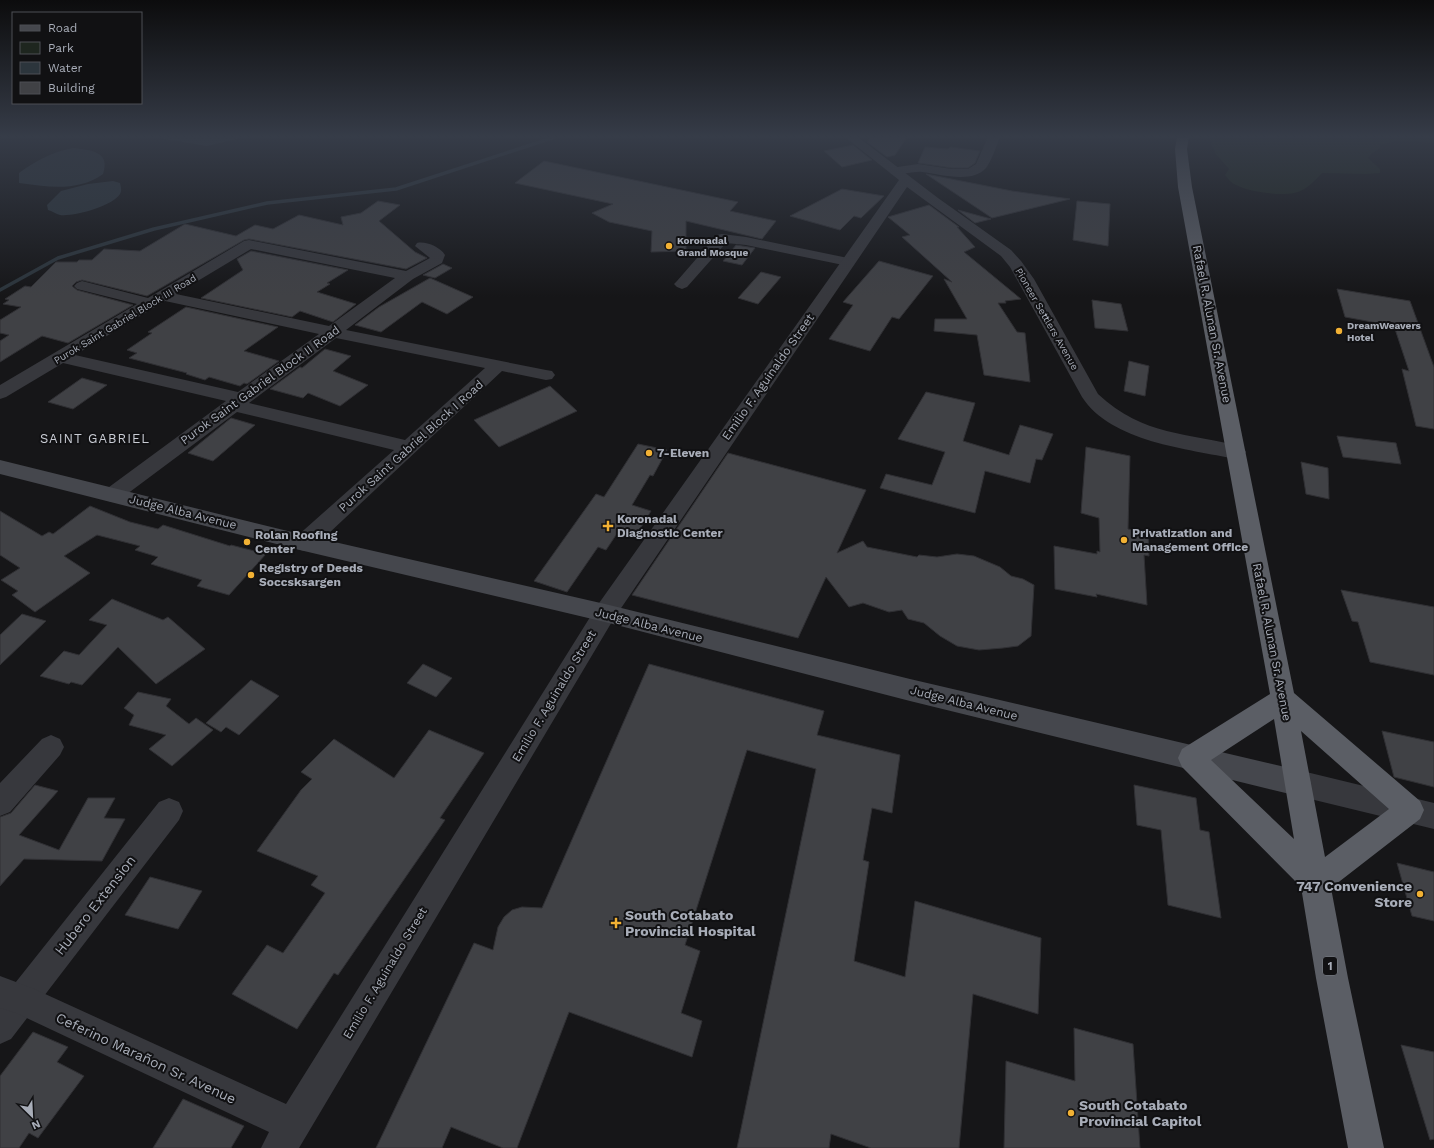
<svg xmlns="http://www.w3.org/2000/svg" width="1434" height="1148" viewBox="0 0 1434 1148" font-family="'Work Sans',sans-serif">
<rect width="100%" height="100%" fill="#161618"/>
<!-- green -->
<path fill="#1e261f" d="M1209,137H1434V143L1402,141L1380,144V148L1371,154L1368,158L1380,169V173L1366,174L1322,173C1315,181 1305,191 1294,193C1280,196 1249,192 1236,185C1231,183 1228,179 1225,175L1229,169L1215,153Z"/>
<!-- water -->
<path fill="#2c353c" d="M153,137H245L207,146Z
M73,148C90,150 111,151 103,174C78,192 48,187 19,183V173C37,160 52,152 73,148Z
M113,181L120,183C121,187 122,191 120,194C113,206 73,217 60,215C56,214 52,211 48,210L47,205L61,191L88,184Z"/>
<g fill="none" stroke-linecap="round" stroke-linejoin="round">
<!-- stream -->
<path stroke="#2c353c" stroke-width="3.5" d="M0,290L58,258L154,229L267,203L396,189L555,137"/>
</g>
<!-- building -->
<path fill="#404145" stroke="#303034" d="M871,137H907L895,155L887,157L867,142Z
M853,145L872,160L842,167L824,151Z
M925,147L948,149L950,147L980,151L975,163L968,168H952L918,163Z
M544,161L738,202L730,211L776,221L762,239L686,221V251L651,252L652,231L609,222L592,213L613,204L515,183Z
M926,174L1012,191L1070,199L992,218Z
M842,189L884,196L861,218L854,216L840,230L790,216Z
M378,201L400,205L379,221L415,252L427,258L406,269L249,239L244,240L147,296L82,280L76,282L72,286L77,290L133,305L68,343L42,336L0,362V341L9,335L0,333V320L21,307L3,304L9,300L5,299L25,286L31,287L56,262H77L79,260H92L104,249L140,251L185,224L236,236L255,225L273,229L299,215L343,225L341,217L361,213Z
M1077,201L1110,204L1108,246L1073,240Z
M929,205L959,227H957L975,247L964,252L1021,299L1005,301L1006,303H998L1017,332L1025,333L1030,382L984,375L977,335L934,331L935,319H967L944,279L952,282L902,237L910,235L888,217Z
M958,210L991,219L975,223Z
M736,245L755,248L742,265L723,261Z
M251,251L348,270L327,283L330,284L317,292L356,304L333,322L300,311L292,317L201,298L243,270L237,259Z
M879,261L933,276L899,319L892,317L870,351L829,339L853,305L843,302Z
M443,264L452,268L435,278L423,275Z
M761,272L781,277L758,304L738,298Z
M430,278L473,297L447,314L422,302L381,332L355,325L379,307Z
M1337,289L1410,301L1434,367V429L1416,426L1402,369L1409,371L1394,326L1345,317Z
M1092,300L1121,304L1128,331L1095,328Z
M186,307L278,327L244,351L279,361L247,384L244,383L240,386L209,377L205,380L186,374L187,373L129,358L137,353L127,350L152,333L148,332Z
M325,349L351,356L333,371L368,385L340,406L308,393L303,398L270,389L300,367L302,368Z
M1129,361L1149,366L1145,396L1124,391Z
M82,378L107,385L73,409L48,402Z
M550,386L577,411L499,447L474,420Z
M926,392L975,403L963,441L1009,455L1020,425L1053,434L1042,460L1036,459L1030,483L985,471L975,513L880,488L886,474L932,485L945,452L898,439Z
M231,418L255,425L213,461L188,453Z
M1337,436L1396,443L1401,464L1343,457Z
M638,444L667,450L653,476L650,475L632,505L651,511L635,537L618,532L606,550L598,547L567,592L534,581L596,494L604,497Z
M1086,447L1130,456L1128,529L1148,533L1149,556L1144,555L1147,605L1096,594L1097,597L1055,589L1054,546L1097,554V551L1100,552L1099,518L1081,513Z
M728,453L866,490L837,553L863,541L867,547L917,557L919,555L937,557L957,554L974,556L1000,567L1011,576L1023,579L1034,585L1031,636L1018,646L1003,648L979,650L957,646L940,636L924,623L908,619L902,610L889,612L863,603L849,607L826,577L798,638L632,595Z
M1301,462L1328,468L1329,499L1306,494Z
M90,506L130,522L158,529L163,525L230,546L231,545L266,554L229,595L197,586L202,580L151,564L158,557L135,550L140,546L97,535L64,556L90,573L35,612L12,595L18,591L1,580L20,568L0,555V511L42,536L49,532L53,534Z
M1341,590L1434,607V675L1370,662L1358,622L1352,621Z
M112,599L163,620L168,617L205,649L156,684L118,647L82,685L71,682L69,684L40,676L64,651L79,655L107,625L89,620Z
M22,614L46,621L0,665V635Z
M423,664L452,678L436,697L407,683Z
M649,664L824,711L817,735L900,755L892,813L872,808L863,860L869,862L854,961L905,977L915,901L1041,938L1038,1014L973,994L959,1148H871L831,1134L829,1148H737L816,769L747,750L685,945L700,951L681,1013L702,1021L692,1057L569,1012L517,1148H503L451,1127L442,1148H376L474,943L493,950L498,927L504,917L512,910L522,907L542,908Z
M251,680L279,696L239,735L226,727L221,732L206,723Z
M138,692L171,699L166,706L189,724L196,718L213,730L172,766L149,749L166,735L129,725L134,715L124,708Z
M429,730L484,753L440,818L445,820L338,975L334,973L297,1029L232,994L267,945L283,953L325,893L311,885L318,876L257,851L301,790L312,779L301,772L334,739L394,778Z
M1382,731L1434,742V787L1394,777Z
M35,785L58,791L19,835L59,850L88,798H115L104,818L125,819L102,861L24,859L0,886V817L11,813Z
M1134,785L1196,798L1200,830L1209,832L1221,918L1168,905L1161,830L1137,825Z
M1397,863L1434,872V921L1412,916Z
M150,877L202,891L178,929L125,915Z
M1074,1028L1133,1044L1140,1148H1004L1006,1061L1075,1081Z
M33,1032L68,1047L57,1062L84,1076L38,1138L29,1133L19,1148H0V1076Z
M1401,1045L1434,1052V1139L1430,1140Z
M183,1099L244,1126L231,1148H153Z"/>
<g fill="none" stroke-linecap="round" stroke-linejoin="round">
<!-- minor -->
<path fill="#37383d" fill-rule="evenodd" d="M988,137H1000C996,147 992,160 986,168C972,184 940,174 922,172C912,171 901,176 891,174L890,171L891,168L918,164L952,169H968L976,164Z
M722,234L746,237L848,258L853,259L855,262L853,265L848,266L746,245L726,243L687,287L682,289L677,287L674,284L677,281L717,235Z
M249,240L406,271L430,258L415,246L417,243C426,241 440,247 445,255L442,263L413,279L346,330L546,370L552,371L555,375L552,379L546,380L502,371L312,549L304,551L296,549L293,543L296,537L394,450L237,412L119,500L112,502L105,500L102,495L105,490L226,401L63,363L6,397L0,399V385L137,304L77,289L74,286L77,283L82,281L148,298L244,241ZM251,249L395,278L329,326L176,294ZM165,301L319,334L238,392L75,355ZM336,338L485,368L405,440L249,403Z
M51,735L60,739L64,747L60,755L10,812L0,816V783L42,739Z
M169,798L179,802L183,811L179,820L11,1039L0,1044V1002L159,802Z"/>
<!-- tertiary -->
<path fill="#37383d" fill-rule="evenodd" d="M845,137H858L938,198L1011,250L1021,261L1034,279L1098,394C1144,437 1187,432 1243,447L1246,452L1243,457L1236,459C1188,449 1111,442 1082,397L1010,267L1001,256L907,187L613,620L299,1148H261L269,1132L16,1013L0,1008V976L32,988L286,1104L597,606L899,180Z
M1298,770L1434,803V829L1298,796L1289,792L1285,783L1289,774Z"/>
<!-- secondary -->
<path fill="#45474d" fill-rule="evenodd" d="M0,460L304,535L605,604L910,679L1298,770L1307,774L1311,783L1307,792L1298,796L910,701L605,622L304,551L0,474Z"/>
<!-- trunk -->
<path fill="#5b5e65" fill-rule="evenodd" d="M1177,137H1189L1187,149L1192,187L1294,693L1420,801L1424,810L1420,819L1331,888L1348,978L1384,1148H1348L1316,978L1301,887L1182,767L1178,758L1182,749L1270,694L1178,187L1175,149ZM1274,719L1294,839L1211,760ZM1301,731L1389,809L1325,857Z"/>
</g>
<!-- sky -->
<linearGradient id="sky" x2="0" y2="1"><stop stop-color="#0c0c0d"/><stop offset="0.46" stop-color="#363c48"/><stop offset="1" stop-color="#363c48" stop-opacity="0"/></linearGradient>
<rect width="1434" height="297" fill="url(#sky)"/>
<!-- markers -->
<g fill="#f2b134" stroke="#111113" stroke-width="1.5">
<circle cx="669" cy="246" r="4"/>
<circle cx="1339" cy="331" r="4"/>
<circle cx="649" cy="453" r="4"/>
<path d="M606 520h4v4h4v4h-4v4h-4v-4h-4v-4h4z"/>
<circle cx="1124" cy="540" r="4"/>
<circle cx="247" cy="542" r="4"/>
<circle cx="251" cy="575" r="4"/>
<circle cx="1420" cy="894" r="4"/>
<path d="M614 917h4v4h4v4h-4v4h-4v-4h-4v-4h4z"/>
<circle cx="1071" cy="1113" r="4"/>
</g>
<g text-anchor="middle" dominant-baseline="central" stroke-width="4" stroke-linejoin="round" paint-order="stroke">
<!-- far-poi labels -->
<g font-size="10" font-weight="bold" fill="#a8adb8" stroke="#111113" text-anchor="start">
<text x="677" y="240">Koronadal<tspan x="677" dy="12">Grand Mosque</tspan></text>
<text x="1347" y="325">DreamWeavers<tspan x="1347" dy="12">Hotel</tspan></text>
</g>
<!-- far-street labels -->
<g font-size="10" fill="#a8adb8" stroke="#111113">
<text transform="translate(125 319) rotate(-31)">Purok Saint Gabriel Block III Road</text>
<text transform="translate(1047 319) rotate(60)">Pioneer Settlers Avenue</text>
</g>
<!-- shield labels -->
<rect fill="#111113" stroke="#7b7e86" stroke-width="1" x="1323" y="957" width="14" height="18" rx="3"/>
<g font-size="11" font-weight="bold" fill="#a8adb8">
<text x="1330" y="966">1</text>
</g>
<!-- street labels -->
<g font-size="12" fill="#a8adb8" stroke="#111113">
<text transform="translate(1212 324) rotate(79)">Rafael R. Alunan Sr. Avenue</text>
<text transform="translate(768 377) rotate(-55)">Emilio F. Aguinaldo Street</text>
<text transform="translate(260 385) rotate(-36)">Purok Saint Gabriel Block II Road</text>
<text transform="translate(411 446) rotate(-42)">Purok Saint Gabriel Block I Road</text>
<text transform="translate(183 512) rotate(14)">Judge Alba Avenue</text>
<text transform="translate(649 625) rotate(14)">Judge Alba Avenue</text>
<text transform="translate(1272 642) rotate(79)">Rafael R. Alunan Sr. Avenue</text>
<text transform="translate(554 696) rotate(-59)">Emilio F. Aguinaldo Street</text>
<text transform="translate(964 703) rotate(14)">Judge Alba Avenue</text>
<text transform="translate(385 973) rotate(-59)">Emilio F. Aguinaldo Street</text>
</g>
<!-- poi labels -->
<g font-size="12" font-weight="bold" fill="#a8adb8" stroke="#111113" text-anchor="start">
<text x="657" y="453">7-Eleven</text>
<text x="617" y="519">Koronadal<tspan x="617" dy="14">Diagnostic Center</tspan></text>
<text x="1132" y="533">Privatization and<tspan x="1132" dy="14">Management Office</tspan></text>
<text x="255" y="535">Rolan Roofing<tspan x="255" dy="14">Center</tspan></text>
<text x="259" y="568">Registry of Deeds<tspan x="259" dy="14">Soccsksargen</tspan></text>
</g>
<!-- neighbourhood labels -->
<g font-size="13" letter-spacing="1" fill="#c9ccd4" stroke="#111113">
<text x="95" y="438">SAINT GABRIEL</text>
</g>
<!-- near-poi labels -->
<g font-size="14" font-weight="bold" fill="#a8adb8" stroke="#111113" text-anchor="start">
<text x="1412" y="886" text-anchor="end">747 Convenience<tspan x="1412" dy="16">Store</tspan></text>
<text x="625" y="915">South Cotabato<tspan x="625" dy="16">Provincial Hospital</tspan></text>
<text x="1079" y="1105">South Cotabato<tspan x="1079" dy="16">Provincial Capitol</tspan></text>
</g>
<!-- near-street labels -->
<g font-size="14" fill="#a8adb8" stroke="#111113">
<text transform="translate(95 905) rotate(-52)">Hubero Extension</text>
<text transform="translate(146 1058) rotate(25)">Ceferino Marañon Sr. Avenue</text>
</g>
</g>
<!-- legend -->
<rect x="12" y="12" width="130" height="92" fill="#111113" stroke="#4d4f55"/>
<rect x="20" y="25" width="20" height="6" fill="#45474d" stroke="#4d4f55"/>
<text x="48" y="32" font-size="12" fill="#a8adb8">Road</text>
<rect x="20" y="42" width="20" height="12" fill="#1e261f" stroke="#4d4f55"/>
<text x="48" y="52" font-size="12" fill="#a8adb8">Park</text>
<rect x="20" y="62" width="20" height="12" fill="#2c353c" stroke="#4d4f55"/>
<text x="48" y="72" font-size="12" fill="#a8adb8">Water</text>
<rect x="20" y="82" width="20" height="12" fill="#404145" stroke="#4d4f55"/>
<text x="48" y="92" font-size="12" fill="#a8adb8">Building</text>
<!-- north arrow -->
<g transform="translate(32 1116) rotate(156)" stroke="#111113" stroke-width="3" paint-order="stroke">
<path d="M0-3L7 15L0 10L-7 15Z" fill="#a8adb8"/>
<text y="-6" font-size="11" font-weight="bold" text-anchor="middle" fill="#a8adb8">N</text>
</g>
</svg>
